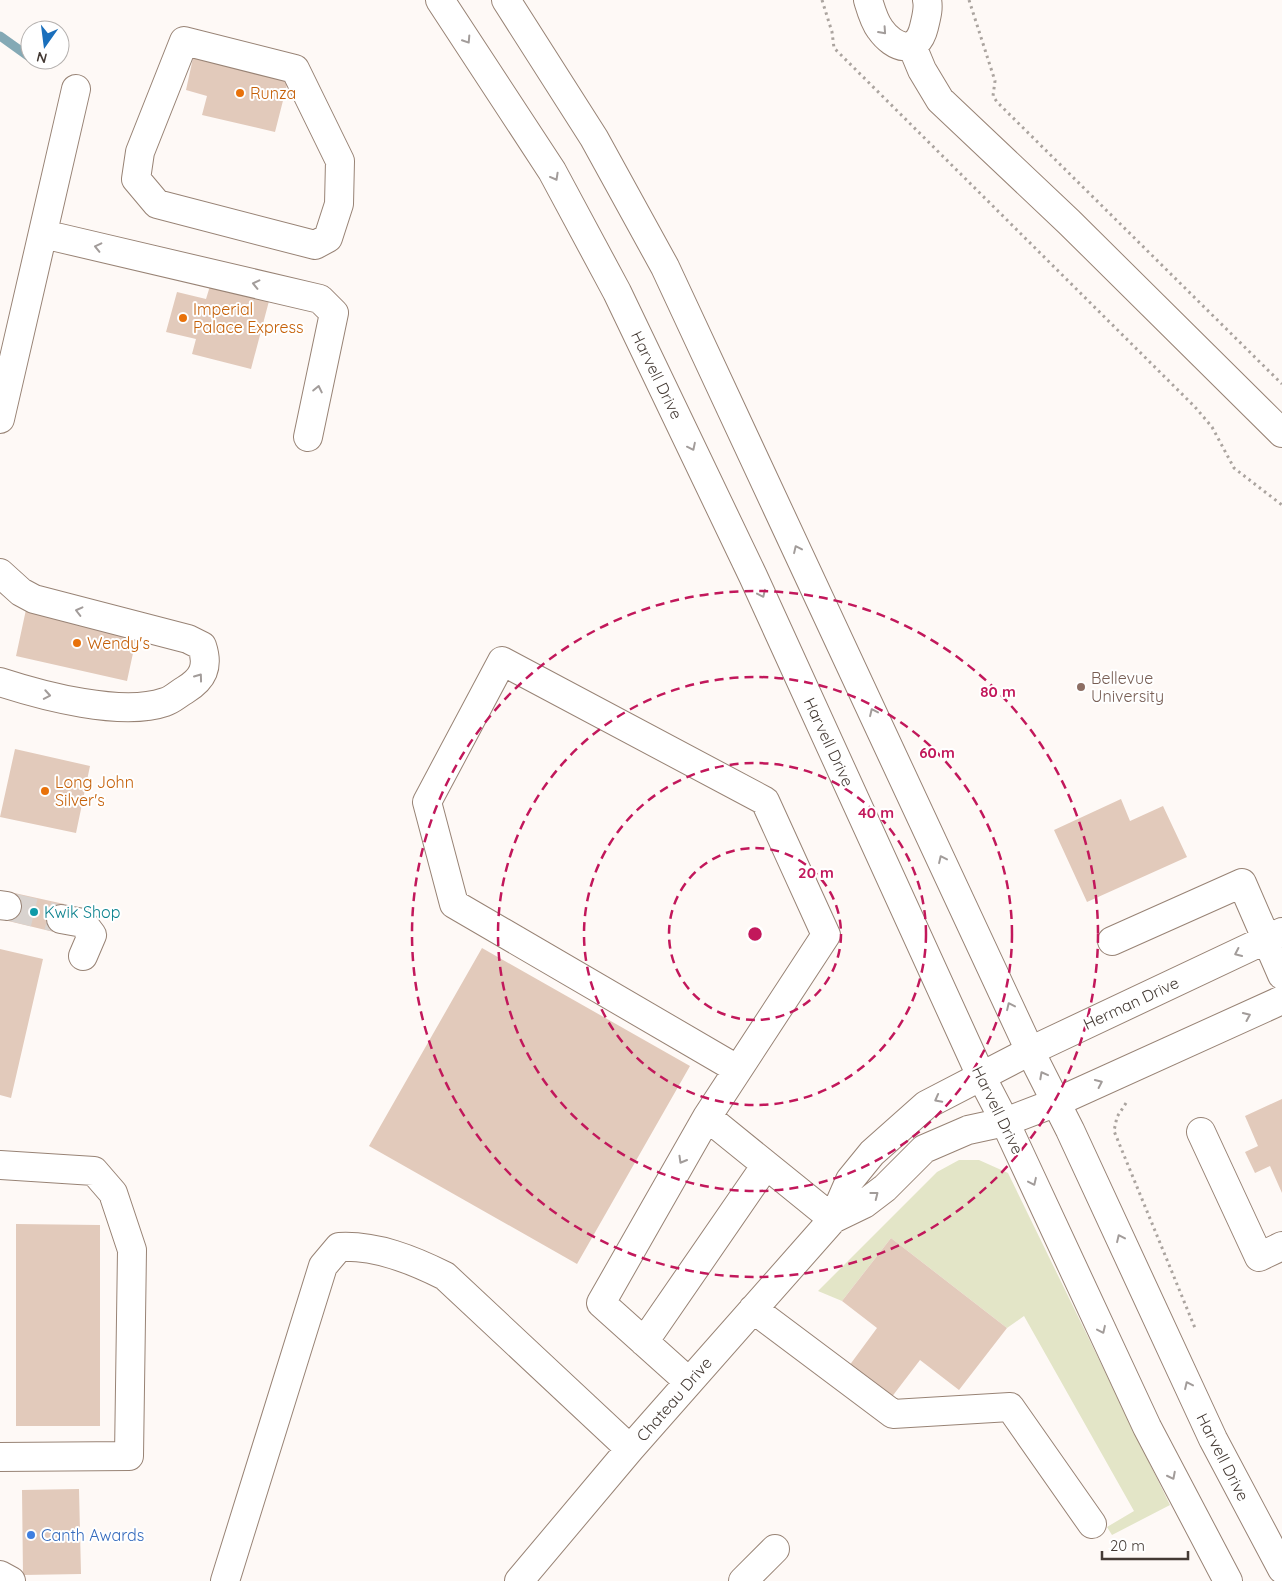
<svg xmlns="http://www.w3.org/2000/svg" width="1282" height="1581" viewBox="0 0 1282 1581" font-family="Quicksand,sans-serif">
<rect width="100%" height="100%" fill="#fef9f6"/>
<!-- green -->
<path fill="#e3e5c7" d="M959,1160H979L1008,1173L1170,1505L1112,1535L1107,1527L1134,1511L1024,1316L1007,1328L891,1238L842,1301L818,1291L937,1172Z"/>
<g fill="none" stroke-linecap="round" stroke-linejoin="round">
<!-- stream -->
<path stroke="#84a9b5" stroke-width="9" d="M0,36L28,56"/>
</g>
<!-- building -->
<path fill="#e2cabb" d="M193,58L288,81L275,132L202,115L207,96L186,90Z
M210,286L269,301L251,369L192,354L196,339L166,332L177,292L206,299Z
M27,605L138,630L127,681L16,656Z
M15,749L90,766L76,833L0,817Z
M1121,799L1130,821L1163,806L1187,857L1087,902L1054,830Z
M10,892L64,904L58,933L4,920Z
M482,948L690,1066L577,1264L369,1146Z
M0,949L43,959L11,1098L0,1095Z
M1282,1099V1193L1270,1166L1255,1173L1245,1152L1258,1146L1245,1116Z
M16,1224L100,1225V1426H16Z
M891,1238L1007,1328L959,1390L920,1360L891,1398L849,1366L877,1328L842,1301Z
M79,1489L81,1574L23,1575L22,1490Z"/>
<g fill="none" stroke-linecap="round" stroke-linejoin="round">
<!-- minor-tunnel -->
<path stroke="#d9d3cf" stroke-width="28" stroke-dasharray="28 14" stroke-linecap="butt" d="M7,906L61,919"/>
<defs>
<path id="minor" d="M868,0C871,10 874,21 880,29C894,49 917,56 924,27C926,18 929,9 927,0
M184,41L295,69L340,161L339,204L328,238L315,245L157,204L136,179L140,152Z
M912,46L922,70L940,100L1069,222L1282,433
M43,234L320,299L334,313L308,437
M0,419L76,89
M0,573L21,592L34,599L188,639L202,646C209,667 203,679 185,690C178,694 172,700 165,702C122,717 43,696 0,682
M0,905L7,906
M61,919L83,923L92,935L83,956
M1112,941L1242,883L1282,975
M707,1117L833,1219
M1201,1132L1259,1257L1282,1246
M0,1165L94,1171L113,1193L132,1250L129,1456L0,1457
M833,1219L864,1204L885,1188L924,1149L968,1130L1005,1122L1057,1102L1282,1000
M753,1309L893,1414L1010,1407L1092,1524
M644,1342L766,1165
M689,1382L601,1303L707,1117L826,935L765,801L502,661L427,802L454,904L737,1069
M0,1575L11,1581
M225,1581L323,1266L339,1247C376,1245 413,1260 445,1276L630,1449
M519,1581L630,1449L833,1219L850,1180L872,1153L926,1105L1030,1051L1282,932
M743,1581L775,1549"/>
<path id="major" d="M440,0L552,171L617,292L753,576L981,1076L1005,1122L1147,1427L1228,1581
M506,0L594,138L665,267L1030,1051L1070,1130L1213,1439L1282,1569"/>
</defs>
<!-- minor casing -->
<use href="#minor" stroke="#988375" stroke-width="30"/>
<!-- major casing -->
<use href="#major" stroke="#988375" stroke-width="30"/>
<!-- path -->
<path stroke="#aba49f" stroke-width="3" stroke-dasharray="2.5 4" stroke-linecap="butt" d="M822,0L832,32L834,48L1195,407L1212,427L1234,468L1282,505
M969,0L995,81L993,96L997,102L1282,384
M1126,1103L1117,1117L1114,1131L1195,1328"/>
<!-- minor -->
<use href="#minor" stroke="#fff" stroke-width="28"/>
<!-- major -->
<use href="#major" stroke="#fff" stroke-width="28"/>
</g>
<!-- one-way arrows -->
<defs><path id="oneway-chevron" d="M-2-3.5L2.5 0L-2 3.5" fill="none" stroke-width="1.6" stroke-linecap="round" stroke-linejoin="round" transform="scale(1.25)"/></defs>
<g stroke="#a29c9a">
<use href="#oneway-chevron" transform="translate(883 31) rotate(48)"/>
<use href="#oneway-chevron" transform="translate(467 40) rotate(57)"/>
<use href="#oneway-chevron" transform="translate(555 177) rotate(61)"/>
<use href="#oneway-chevron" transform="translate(98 247) rotate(-167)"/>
<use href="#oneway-chevron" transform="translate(256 284) rotate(-167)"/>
<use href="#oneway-chevron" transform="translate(318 389) rotate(-78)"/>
<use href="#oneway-chevron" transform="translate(692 447) rotate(64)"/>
<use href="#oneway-chevron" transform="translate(797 549) rotate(-115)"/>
<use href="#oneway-chevron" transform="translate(762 594) rotate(65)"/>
<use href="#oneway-chevron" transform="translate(79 611) rotate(-166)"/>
<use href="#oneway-chevron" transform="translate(199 677) rotate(-54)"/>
<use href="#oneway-chevron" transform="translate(47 695) rotate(10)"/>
<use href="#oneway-chevron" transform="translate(873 712) rotate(-115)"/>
<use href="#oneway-chevron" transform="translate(942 859) rotate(-115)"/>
<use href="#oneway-chevron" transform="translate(1238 953) rotate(155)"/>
<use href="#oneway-chevron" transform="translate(1010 1006) rotate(-115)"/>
<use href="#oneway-chevron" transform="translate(1247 1016) rotate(-24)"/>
<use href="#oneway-chevron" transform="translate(1043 1075) rotate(-118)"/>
<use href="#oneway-chevron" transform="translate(1099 1083) rotate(-25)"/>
<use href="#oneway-chevron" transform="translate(938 1099) rotate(152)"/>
<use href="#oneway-chevron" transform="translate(682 1160) rotate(120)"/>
<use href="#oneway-chevron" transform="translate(1033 1182) rotate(65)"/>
<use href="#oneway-chevron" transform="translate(875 1195) rotate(-38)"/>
<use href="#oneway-chevron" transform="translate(1120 1238) rotate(-115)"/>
<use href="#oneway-chevron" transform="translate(1102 1330) rotate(65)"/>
<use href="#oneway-chevron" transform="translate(1188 1385) rotate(-115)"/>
<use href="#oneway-chevron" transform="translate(1172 1476) rotate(63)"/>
</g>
<!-- distance rings -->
<g fill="none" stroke="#c2185b" stroke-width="2.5" stroke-dasharray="9 6">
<circle cx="755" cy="934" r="86"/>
<circle cx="755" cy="934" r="171"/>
<circle cx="755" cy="934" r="257"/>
<circle cx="755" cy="934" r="343"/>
</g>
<!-- markers -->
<g fill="#e8710a" stroke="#fff" stroke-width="2">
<circle cx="240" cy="93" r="5"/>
<circle cx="183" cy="318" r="5"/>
<circle cx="77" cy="643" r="5"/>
<circle cx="45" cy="791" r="5"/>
</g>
<circle fill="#8d6e63" stroke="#fff" stroke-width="2" cx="1081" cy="687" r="5"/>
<circle fill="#0f9aa8" stroke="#fff" stroke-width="2" cx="34" cy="912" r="5"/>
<circle fill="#3f7fe0" stroke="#fff" stroke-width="2" cx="31" cy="1535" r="5"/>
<g text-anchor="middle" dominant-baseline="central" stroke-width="4" stroke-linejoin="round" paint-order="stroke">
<!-- food labels -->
<g font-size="16" fill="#c56008" stroke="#fff" text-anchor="start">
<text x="250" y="93">Runza</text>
<text x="193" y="309">Imperial<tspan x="193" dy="18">Palace Express</tspan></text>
<text x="87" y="643">Wendy's</text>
<text x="55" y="782">Long John<tspan x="55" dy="18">Silver's</tspan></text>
</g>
<!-- street labels -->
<g font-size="16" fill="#443a34" stroke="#fff">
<text transform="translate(657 375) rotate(64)">Harvell Drive</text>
<text transform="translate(829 742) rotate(65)">Harvell Drive</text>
<text transform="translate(1131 1003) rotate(-25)">Herman Drive</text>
<text transform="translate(998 1110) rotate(64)">Harvell Drive</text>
<text transform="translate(674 1399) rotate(-49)">Chateau Drive</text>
<text transform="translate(1223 1457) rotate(63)">Harvell Drive</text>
</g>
<!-- education labels -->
<g font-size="16" fill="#785e54" stroke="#fff" text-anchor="start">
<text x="1091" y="678">Bellevue<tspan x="1091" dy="18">University</tspan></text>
</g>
<!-- culture labels -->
<g font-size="16" fill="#0d838f" stroke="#fff" text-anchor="start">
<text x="44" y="912">Kwik Shop</text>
</g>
<!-- shop labels -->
<g font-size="16" fill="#366cbe" stroke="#fff" text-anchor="start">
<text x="41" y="1535">Canth Awards</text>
</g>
</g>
<circle cx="755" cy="934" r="8" fill="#c2185b" stroke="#fff" stroke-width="2.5"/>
<g font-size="15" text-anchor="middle" font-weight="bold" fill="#c2185b" stroke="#fff" stroke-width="4" stroke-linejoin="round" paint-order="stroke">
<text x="998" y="697">80 m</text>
<text x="937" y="758">60 m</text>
<text x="876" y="818">40 m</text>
<text x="816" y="878">20 m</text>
</g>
<!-- north arrow -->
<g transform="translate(45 45) rotate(194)"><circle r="24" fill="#ffffff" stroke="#b4b0ae"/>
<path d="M0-4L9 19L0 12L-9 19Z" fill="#1a6fbc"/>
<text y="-8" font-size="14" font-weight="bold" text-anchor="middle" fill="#443a34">N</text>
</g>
<!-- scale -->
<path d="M1102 1551v8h86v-8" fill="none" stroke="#443a34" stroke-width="2.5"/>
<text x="1110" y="1551" font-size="15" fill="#443a34" stroke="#ffffff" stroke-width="4" paint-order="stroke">20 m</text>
</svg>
